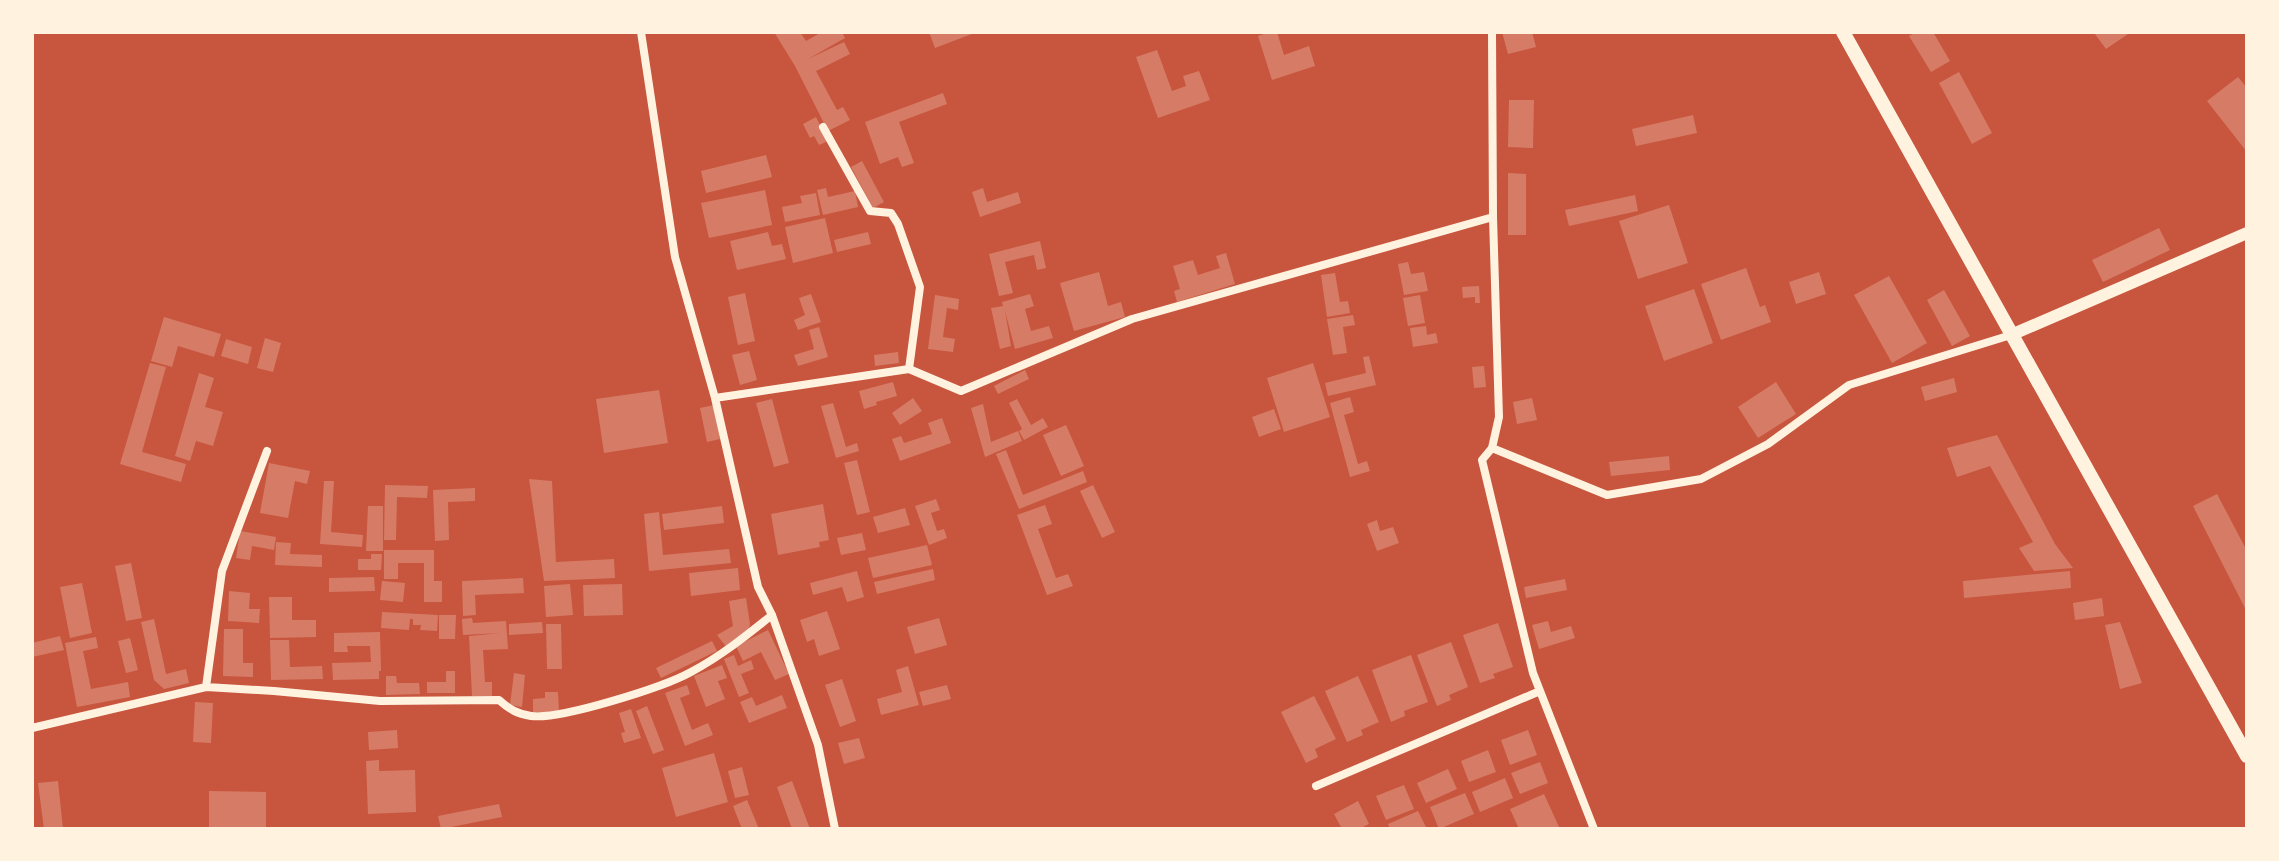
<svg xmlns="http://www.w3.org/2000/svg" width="2279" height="861" viewBox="0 0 2279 861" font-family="Cabin,sans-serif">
<rect width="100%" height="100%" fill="#c8553d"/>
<!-- building -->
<path fill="#d67c66" d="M774,32H800L806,41L822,32H842L845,38L808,59L844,42L850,54L816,71L837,110L843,107L850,120L828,131L795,66Z
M929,32H977L935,48Z
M1270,32H1277L1284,55L1309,46L1315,66L1272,80L1258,36Z
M1502,32H1532L1536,47L1508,54Z
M1916,32H1933L1950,61L1931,72L1909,36Z
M2097,32H2131L2106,49L2095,34Z
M1157,50L1172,91L1186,86L1183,76L1199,71L1210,100L1158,118L1136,57Z
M1959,72L1992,133L1972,144L1939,83Z
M2238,77L2247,88V152L2207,101Z
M943,93L947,104L899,122L914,163L902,167L898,157L880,164L865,122Z
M1509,100H1534L1533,148L1508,147Z
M1693,115L1697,133L1636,146L1632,129Z
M816,117L828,141L819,145L814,136L810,138L803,124Z
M766,155L772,177L706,193L701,171Z
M862,161L884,202L873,208L851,167Z
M1508,173L1526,174V235H1508Z
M826,188L828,197L855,191L858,207L823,215L817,190Z
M983,188L987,202L1018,192L1021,203L980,217L972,192Z
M765,190L772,225L709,238L701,203Z
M816,193L820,215L785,222L782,207L802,203L800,196Z
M1635,195L1638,211L1569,226L1565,210Z
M1669,205L1688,263L1638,279L1619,221Z
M825,218L833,253L793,263L785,227Z
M2159,228L2170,250L2103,282L2092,260Z
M768,232L772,246L782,244L786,259L737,270L730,241Z
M868,232L871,244L837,252L834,240Z
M1040,241L1046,268L1037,270L1034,255L1005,262L1013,293L999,296L989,254Z
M1226,253L1235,284L1177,302L1174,291L1180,289L1173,266L1193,260L1198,275L1220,268L1216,256Z
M1408,262L1411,274L1424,272L1428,291L1404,295L1398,264Z
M1746,268L1760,307L1765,305L1771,322L1721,340L1701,284Z
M1099,272L1108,306L1121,302L1125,317L1074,331L1060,283Z
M1819,272L1826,294L1796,304L1789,282Z
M1335,273L1340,302L1348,301L1350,313L1327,317L1321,275Z
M1889,276L1927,343L1892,363L1854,295Z
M1479,286L1480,303H1475V297L1463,298L1462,287Z
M1694,289L1713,343L1664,361L1645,306Z
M1944,290L1970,336L1952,346L1927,300Z
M745,293L755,341L738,345L728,297Z
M811,294L821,322L798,330L794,320L805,315L799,298Z
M1030,294L1034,306L1025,309L1031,331L1049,326L1053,338L1015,349L1005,311L1011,346L1000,349L991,308L1003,306L1002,302Z
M935,295L959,299L958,310L947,308L943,337L955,339L953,352L928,349Z
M1420,295L1425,323L1408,326L1403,298Z
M1353,315L1355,325L1343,327L1347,353L1333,355L1327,319Z
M164,317L221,334L214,357L178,346L172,367L151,361Z
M1426,326L1427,335L1436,333L1438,343L1413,347L1410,328Z
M819,327L828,357L798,366L794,355L814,349L809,330Z
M265,338L281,343L273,372L257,368Z
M226,339L252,347L248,364L221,356Z
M749,351L757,380L740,385L732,355Z
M898,352L899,363L875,366L874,355Z
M1369,356L1376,385L1328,396L1325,383L1366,373L1363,357Z
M150,363L166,367L142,452L186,464L181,482L120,464Z
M1313,363L1330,417L1284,432L1267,378Z
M1484,366L1486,387L1474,388L1472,367Z
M1025,370L1029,379L998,394L994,386Z
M199,373L214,378L205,407L223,412L213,446L196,441L190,461L175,456Z
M1954,378L1957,392L1925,401L1921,387Z
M893,382L897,396L876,402L877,405L864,409L859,391Z
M1776,382L1796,414L1758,438L1738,407Z
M659,390L668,443L604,453L596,399Z
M1350,397L1354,412L1344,415L1358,464L1367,461L1370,471L1350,477L1330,403Z
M913,398L922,411L900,425L892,413Z
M1532,398L1537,420L1517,424L1513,402Z
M772,399L789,463L774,467L756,403Z
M1017,399L1031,425L1043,418L1048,427L1024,440L1019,431L1022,429L1009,403Z
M833,403L846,447L857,443L859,451L836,458L821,406Z
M983,404L991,442L1018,431L1022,441L985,457L971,408Z
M714,405L720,439L707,442L700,408Z
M1274,409L1281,429L1259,437L1252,417Z
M942,418L951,443L900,461L892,439L901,436L904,443L932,434L928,423Z
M1066,425L1084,466L1061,476L1043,435Z
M1997,435L2055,544L2073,568L2034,571L2019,548L2033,542L1990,466L1957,477L1947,448Z
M1006,450L1023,495L1083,471L1087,482L1019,509L996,454Z
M1669,456L1670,470L1611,476L1609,462Z
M857,460L870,512L857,515L844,463Z
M269,463L310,471L307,484L295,481L288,518L260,513Z
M529,479L552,481L556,562L614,559L615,578L544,581Z
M324,481H334L331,532L363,535L362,547L320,544Z
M385,485L428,486L427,498L397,497L396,540H384Z
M1093,485L1115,532L1102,538L1080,491Z
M475,488V501L448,502L449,540L435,541L433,490Z
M2217,494L2247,551V612L2193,506Z
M936,499L940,510L931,513L937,531L944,529L947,538L929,545L915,506Z
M823,504L829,540L819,542L820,547L778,555L771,514Z
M1045,505L1052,524L1038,529L1056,578L1068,574L1073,586L1047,595L1017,515Z
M368,506H383V551H366Z
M722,506L724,523L664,530L662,514Z
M905,508L910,525L878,533L873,517Z
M659,512L663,555L729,549L731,563L649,571L644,514Z
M1377,520L1380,531L1393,527L1399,543L1377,551L1367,524Z
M240,531L276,537L274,550L252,546L250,560L236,558Z
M862,533L866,550L841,555L837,538Z
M276,542L291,543L290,554L322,555V567L275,565Z
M927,545L932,565L873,578L868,558Z
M384,550H434V581H442V602H424V563H398V579H384Z
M371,554H382L381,570H358V559H371Z
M131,563L142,618L126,621L115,566Z
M738,568L740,590L691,596L689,573Z
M933,569L935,580L877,594L874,582Z
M857,571L864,597L847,602L842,587L813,595L810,583Z
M2070,571L2071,588L1964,598L1963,581Z
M374,577L375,591L329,592V578Z
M523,578L524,593L475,595L476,615L463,616L462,581Z
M1565,579L1567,590L1526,598L1524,587Z
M382,581L405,583L403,602L380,600Z
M82,583L92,633L70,638L60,587Z
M570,584L573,615L546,617L544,586Z
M622,584L623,615L584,616L583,585Z
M229,591L250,593L249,609H260L259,623L228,621Z
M269,597H292V620H316V637L270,638Z
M746,598L750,624L748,634L728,649L717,635L733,626L729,601Z
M2102,598L2104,616L2075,620L2073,603Z
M827,611L840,649L819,656L814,639L807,642L800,620Z
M382,612L438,615L437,631L420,630L421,625H413V619H410L409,630L381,628Z
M439,615H456L455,639H439Z
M472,618L473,623L506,621L508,649L483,650L485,682H492V696H472L469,636L501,633L463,635L462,619Z
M939,618L947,645L915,654L907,627Z
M154,619L166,674L186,669L189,683L164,689L154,680L141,622Z
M1548,621L1551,632L1571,626L1575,638L1539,649L1532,625Z
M542,622L543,633L509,635V624Z
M2120,622L2142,683L2120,689L2105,625Z
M1498,623L1513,667L1493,674L1495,678L1480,683L1463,635Z
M546,624H561L562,669H547Z
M224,629H243V663H253V677L223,676Z
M768,630L789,674L775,680L761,652L743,661L736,646Z
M380,632L381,671H379V679L333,680L332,663L371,662L370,646H347L348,652H334V633Z
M60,636L64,650L32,657V643Z
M96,637L98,648L83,651L91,689L128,682L130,697L77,707L65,643Z
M130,638L138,670L126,673L118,641Z
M270,640H289L290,667L322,666L323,679L271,680Z
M712,641L717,651L661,678L656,668Z
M1451,642L1468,687L1449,695L1451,700L1437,706L1417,655Z
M734,655L738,666L751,660L754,669L741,674L749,693L739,697L724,659Z
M1411,655L1428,702L1404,711L1405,716L1391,722L1372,670Z
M722,665L727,678L718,681L725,699L706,707L694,676Z
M908,666L919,705L881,715L877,699L902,692L896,670Z
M446,671H455V693H427V682H446Z
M514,673L525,675L522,707L510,705Z
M386,676H396L397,683H419L420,694L386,695Z
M1358,676L1379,722L1361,730L1363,735L1347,742L1325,691Z
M842,679L856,721L840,727L825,685Z
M687,685L690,694L680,698L692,730L708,723L713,735L685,746L665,693Z
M947,685L951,699L923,706L919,692Z
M545,692H558L559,712L533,713V699L545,698Z
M782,695L787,708L749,723L740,702L752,697L756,706Z
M1314,696L1336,739L1315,749L1318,757L1306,763L1281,712Z
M195,702L213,703L211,743L193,742Z
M647,706L664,750L653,754L636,711Z
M631,709L641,738L624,743L621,733L625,732L619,713Z
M397,730L398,748L369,750L368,732Z
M1528,730L1537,755L1510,765L1501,740Z
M859,738L865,758L844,764L838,743Z
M1488,750L1496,772L1469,782L1461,761Z
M714,753L728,802L676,817L662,768Z
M379,760V771L415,770L416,812L368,814L366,761Z
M1540,762L1548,783L1520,794L1511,773Z
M742,767L749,795L735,798L728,771Z
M1448,769L1457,789L1426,803L1417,783Z
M1505,778L1513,798L1480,812L1472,792Z
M58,781L63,829H44L38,783Z
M792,781L810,829H792L777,787Z
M1404,785L1414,809L1386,820L1376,796Z
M209,791L266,792V829H209Z
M1465,793L1474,814L1439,829L1430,807Z
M1544,794L1560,829H1519L1510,809Z
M747,800L759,829H742L733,806Z
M1358,801L1369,824L1359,829H1342L1334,814Z
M499,804L502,817L441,829L438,816Z
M1418,811L1427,829H1390L1388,824Z"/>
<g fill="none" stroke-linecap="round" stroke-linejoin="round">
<!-- minor -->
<path stroke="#fff3e0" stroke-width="8" d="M641,32L675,257L715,398L758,587L772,615L818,745L835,829
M1492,32L1493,217L1499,417L1492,448L1482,460L1533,673L1594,829
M823,127L870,211L891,213L898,224L920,287L909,369
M715,398L909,369L961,391L1132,319L1493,217
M1492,448L1607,495L1701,479L1768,444L1849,385L2011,335
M206,687L222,571L267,451
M32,728L206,687L274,691L380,701L499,700C509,709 517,714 531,716C560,720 664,687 691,672C721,656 746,636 772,615
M1316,786L1540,691"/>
<!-- tertiary -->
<path stroke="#fff3e0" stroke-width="12" d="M2011,335L2247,233"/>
<!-- secondary -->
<path stroke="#fff3e0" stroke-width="14" d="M1843,32L2247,756"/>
</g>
<!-- border -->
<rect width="2279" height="861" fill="none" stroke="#fff3e0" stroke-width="68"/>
</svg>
